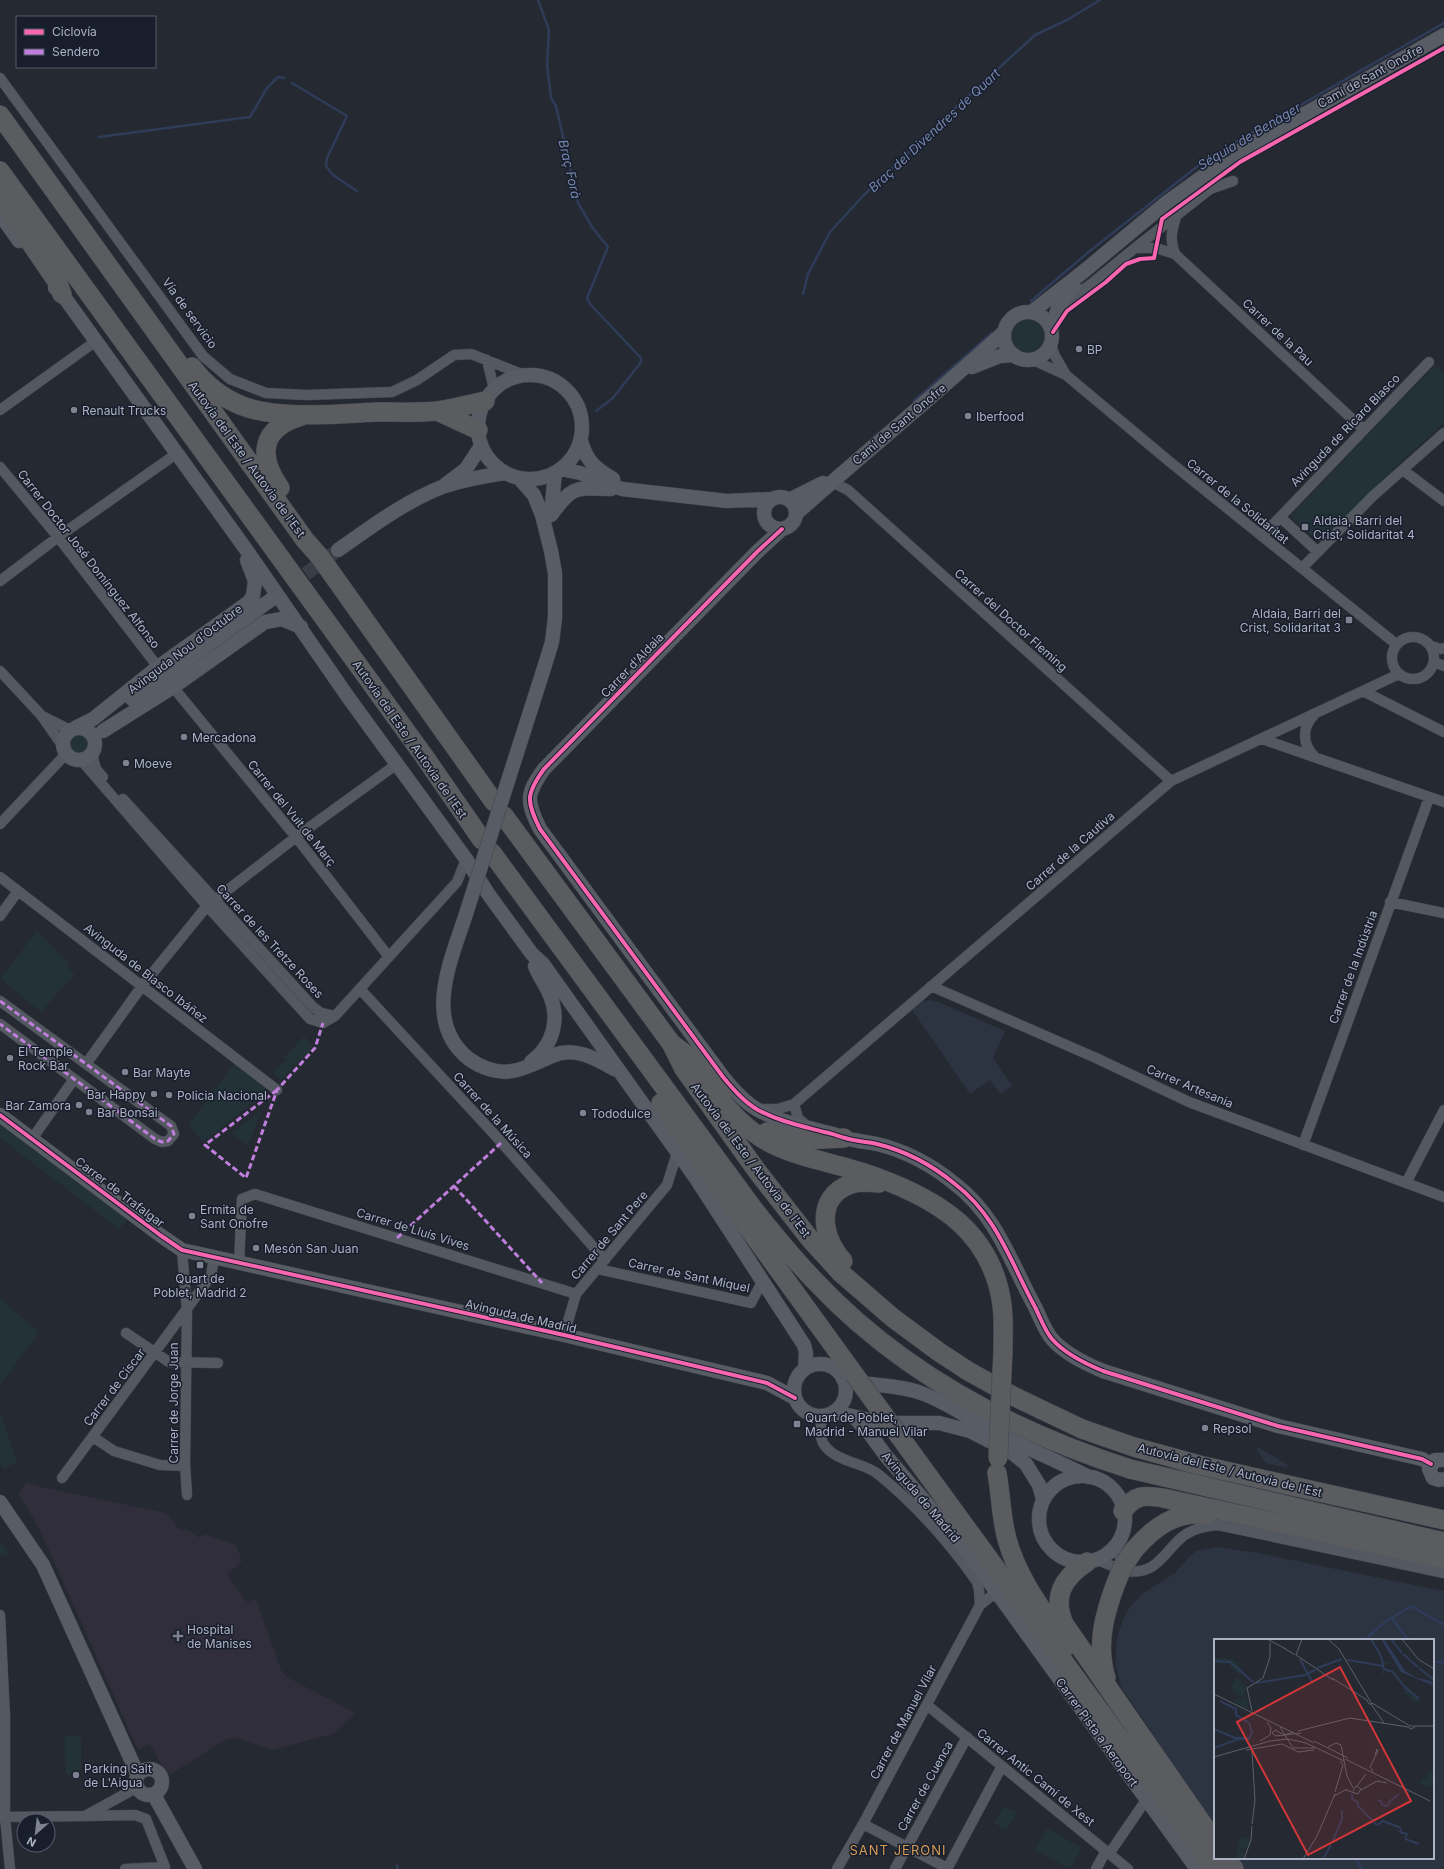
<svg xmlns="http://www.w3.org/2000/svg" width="1444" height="1869" viewBox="0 0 1444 1869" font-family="Inter,sans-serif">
<rect width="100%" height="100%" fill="#252931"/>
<!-- medical -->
<path fill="#302e3b" d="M27,1482L41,1487L166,1513L180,1530L186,1529L200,1538L205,1534L236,1545L242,1561L227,1575L247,1602L256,1599L281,1670L287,1677L355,1713L333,1734L272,1750L237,1738L227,1739L168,1776L150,1744L138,1750L39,1528L18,1493Z"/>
<!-- airport -->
<path fill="#2c3341" d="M930,1000L938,1002L1005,1031L993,1058L1012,1086L1000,1094L990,1080L970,1094L912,1010L923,1001Z
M1258,1447L1288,1465L1287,1468L1266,1463L1257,1450Z
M1217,1547L1258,1553L1444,1591V1869H1244L1237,1858H1433V1640H1215V1828L1179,1778L1151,1731L1121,1687L1116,1666V1645L1118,1634L1124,1617L1130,1607L1142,1594L1175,1573L1189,1557L1196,1551Z"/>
<!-- green -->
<path fill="#223237" d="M1010 336a18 18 0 1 1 36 0a18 18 0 1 1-36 0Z
M1435,365L1444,374V423L1394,468L1320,543L1290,516Z
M70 744a9 9 0 1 1 18 0a9 9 0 1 1-18 0Z
M37,930L69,964L68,968L75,974L41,1012L1,979Z
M304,1036L314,1047L294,1067L284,1057Z
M286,1060L293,1067L281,1080L273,1073Z
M234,1064L269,1089L204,1142L196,1135L189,1124Z
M261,1111L248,1146L231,1133Z
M0,1124L128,1219L119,1229L0,1138Z
M0,1299L39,1332L0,1385Z
M0,1411L17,1462L4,1469L0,1464Z
M0,1540L10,1555L0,1556Z
M66,1736H78L81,1739V1775H68L66,1773L64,1739Z
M1004,1806L1017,1813L1006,1831L994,1823Z
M1047,1828L1082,1848L1070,1869L1035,1850Z"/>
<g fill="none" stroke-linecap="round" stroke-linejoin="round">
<!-- stream -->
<path stroke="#2f3c59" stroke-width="2.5" d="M538,0L549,30L547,65L551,98L556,106L578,203L592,227L608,247L587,298L590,304L641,358V362L613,398L596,411
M292,83L347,116L327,158L326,166L333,175L357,191
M99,137L250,117L267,88L278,77L284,78
M803,294L808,274L830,232L863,196L950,113L1035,35L1067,20L1100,0
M1031,301L1091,250L1208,158L1444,23
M914,401L992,333
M1392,1618L1408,1640
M1365,1640L1385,1622L1411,1606L1444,1625
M1433,1661L1444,1663
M1355,1858L1362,1869
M397,1866L398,1869"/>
<!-- secondary-tunnel -->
<path stroke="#393e47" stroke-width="14" stroke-dasharray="14 7" stroke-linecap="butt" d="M272,599L338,550"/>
<defs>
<path id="street" d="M0,78L203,356L230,379L266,393L307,395L392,392L417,380L454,355L471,354L524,375
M1135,248L1210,189L1233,181
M1175,254C1170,239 1171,233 1176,217
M1065,303L1091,284L1135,248H1156L1175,254L1364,430
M1051,345L1055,356L1066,375
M487,360L494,389
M1033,360L1066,375L1170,462L1396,644
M0,410L96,341
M0,467L58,537L158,667
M1403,470L1444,501
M832,482L848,490L1171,781
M1280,517L1318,552
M1262,536L1429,362
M1302,568L1373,496L1444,433
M0,581L58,537L176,454
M1392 658a21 21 0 1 1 42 0a21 21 0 1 1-42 0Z
M1431,646L1441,649L1444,648
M1434,662L1444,666
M0,671L41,715L62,745
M173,687L296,837L389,957
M1363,691L1444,732
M44,717L70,730
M1262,739L1444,802
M92,754L96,769L103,777
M1314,756C1302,744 1302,727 1314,715
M81,760L207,906L310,1019L323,1023L335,1016L457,882L466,859
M123,799L313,1007L321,1013L335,1016
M0,824L66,754
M0,877L277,1090
M1390,902L1444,913
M0,916L18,891
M931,986L1096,1058L1189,1102L1444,1197
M360,989L494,1134L605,1260
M0,1001L171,1126L174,1134L168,1141L162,1142L155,1139L0,1024
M86,1064L142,986L207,906L296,837L397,764
M794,1104L798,1118L808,1127
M759,1109H778L794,1104L1171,781L1399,674
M32,1139L74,1079
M1303,1145L1429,798
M1406,1183L1444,1110
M182,1250L187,1311L185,1464L187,1495
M239,1263L242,1199L255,1194L576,1294
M598,1269L751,1303L763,1280
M126,1333L169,1362L218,1363
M564,1335L576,1294L667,1185L677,1153
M822,1416C821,1424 819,1435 823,1443C834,1462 863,1462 878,1474C916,1505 949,1542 977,1582L979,1590L980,1605
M93,1437L114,1451L160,1465L185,1466
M62,1478L211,1276L214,1258
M1116,1545L1118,1554L1125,1566
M1097,1560C1107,1563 1116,1569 1126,1571C1156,1575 1162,1555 1181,1538C1191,1529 1205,1526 1218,1525L1444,1573
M0,1615L5,1717V1817L10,1869
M927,1705L1128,1869
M85,1816L135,1815L146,1819L165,1867L125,1869
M0,1817L85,1816L136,1788
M863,1824L947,1868
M1109,1854L1146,1800
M837,1869L863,1824L980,1605L990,1597L999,1595
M895,1869L967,1737
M947,1869L1002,1766
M1096,1869L1106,1851"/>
<path id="secondary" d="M0,214L19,241
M55,288L62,294L245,548L348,697L466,859L489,895L532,954L543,964L695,1177L804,1345L806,1353L805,1369
M1033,311L1083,272L1166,203L1234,154L1444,35
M1004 336a24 24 0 1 1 48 0a24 24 0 1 1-48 0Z
M1052,327L1058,308L1074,286
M972,367L1000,356L1014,355
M478 427a52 52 0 1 1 104 0a52 52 0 1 1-104 0Z
M581,441C587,462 595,468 613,479
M561,469L580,473L622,489L727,501L771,499
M446,484L466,469L481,446
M764 513a16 16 0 1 1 32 0a16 16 0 1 1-32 0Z
M789,500L823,483
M797,513C865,452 937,394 1004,332
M551,514L555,473
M551,515C573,485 575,488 611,489
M782,529L757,552L544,769C526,794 526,801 540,829L723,1077C733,1089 744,1102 758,1110C778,1121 802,1126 824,1132C831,1133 838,1136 845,1138C855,1141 867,1142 877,1144C906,1151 932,1165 955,1184C997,1216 1011,1263 1035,1307C1040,1317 1045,1331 1052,1339C1065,1354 1086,1364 1103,1371L1278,1426L1422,1459L1431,1464
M338,550C371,527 404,502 442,487C462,480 484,476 505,473
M132,699L272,599
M63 744a16 16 0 1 1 32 0a16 16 0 1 1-32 0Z
M75,728L93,719L158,667L249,602L253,596L255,581L247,560
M103,731L173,687L265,622L282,619L301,627
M507,784L544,668L552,642L555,618V573L551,551L542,515L534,495L519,478
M466,914C451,960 422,1022 469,1059C480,1067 497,1074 512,1071C526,1069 538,1062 552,1056C574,1046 595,1058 614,1069
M531,1062C554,1045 561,1017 548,991C544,982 538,975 535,966
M0,1115L160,1235L182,1250L564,1335L767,1383L795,1398
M794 1390a26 26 0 1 1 52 0a26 26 0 1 1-52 0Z
M843,1379C868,1387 895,1383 921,1393C947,1402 971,1420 996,1433C1026,1448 1058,1461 1089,1477
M834,1412L883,1423H939L970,1431L1011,1452L1026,1464L1039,1485L1043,1499
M854,1417L870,1434L886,1456L964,1547L1197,1869
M1444,1460H1435L1429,1469L1433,1478L1439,1480L1444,1479
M1039 1519a43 43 0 1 1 86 0a43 43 0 1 1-86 0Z
M0,1502L43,1565L138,1775
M136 1782a13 13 0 1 1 26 0a13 13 0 1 1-26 0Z
M154,1795L195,1869"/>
<path id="highway" d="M0,115L305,540L320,557L494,802
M0,171L424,756L482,840
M0,194L26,236L58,283L62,294
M192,367C204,383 221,397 240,405C276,420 336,414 376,412C396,412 417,413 437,411C453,409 469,404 485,401
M437,411L478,430
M280,488C257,455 261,428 302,416
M504,816L671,1043L684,1069L757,1171L810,1239L841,1273L893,1318L939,1352L968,1371L1013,1396L1082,1429L1134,1447L1199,1465L1444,1520
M492,853L755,1211C774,1235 793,1258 814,1280C900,1372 1011,1431 1130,1469L1444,1542
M672,1044L695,1061L722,1094
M710,1087C726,1108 748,1132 772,1144C805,1160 842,1164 876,1177C939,1200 992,1232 1002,1305C1004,1320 1003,1336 1003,1351
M661,1103L712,1178L854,1374
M767,1132C789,1143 820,1139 844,1138
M843,1261C822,1238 814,1197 851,1184C860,1181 870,1182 879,1183
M900,1437L1215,1869
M997,1473C1001,1495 1001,1518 1007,1539C1018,1580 1044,1612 1067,1646
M1123,1511C1135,1494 1145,1495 1163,1498L1444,1559
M1134,1550C1154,1527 1175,1511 1208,1514
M1087,1562C1063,1578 1052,1596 1064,1624L1215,1842
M1106,1678C1096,1645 1104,1615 1116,1583
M1227,1858L1234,1869"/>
</defs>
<!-- street casing -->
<use href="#street" stroke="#42454c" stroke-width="11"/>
<!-- secondary casing -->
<use href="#secondary" stroke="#42454c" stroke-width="15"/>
<!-- highway casing -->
<use href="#highway" stroke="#41454e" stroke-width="20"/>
<!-- street -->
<use href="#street" stroke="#545860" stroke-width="10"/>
<!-- secondary -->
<use href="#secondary" stroke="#585c65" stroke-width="14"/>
<!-- highway -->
<use href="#highway" stroke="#5a5c60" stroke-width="19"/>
<defs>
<path id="secondary-bridge" d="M466,914L507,784"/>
<path id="highway-bridge" d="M854,1374L900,1437
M998,1458L1003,1351
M1116,1583L1123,1566L1134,1550"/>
</defs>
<!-- secondary-bridge casing -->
<use href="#secondary-bridge" stroke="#42454c" stroke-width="15" stroke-linecap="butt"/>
<!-- highway-bridge casing -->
<use href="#highway-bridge" stroke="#41454e" stroke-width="20" stroke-linecap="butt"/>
<!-- secondary-bridge -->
<use href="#secondary-bridge" stroke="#585c65" stroke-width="14"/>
<!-- highway-bridge -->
<use href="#highway-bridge" stroke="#5a5c60" stroke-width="19"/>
<!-- quiet -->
<path stroke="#c07fdc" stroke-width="3" stroke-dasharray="6 3" stroke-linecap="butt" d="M0,1001L171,1126L174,1134L168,1141L162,1142L155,1139L0,1024
M277,1090L205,1145L246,1178L277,1090L315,1048L323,1023
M454,1186L542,1283
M397,1238L501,1143"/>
<defs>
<path id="cycleway" d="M1053,332L1067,311L1106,282L1126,264L1140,259L1154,258L1162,219L1240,162L1444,48
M782,529L757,552L544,769C526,794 526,801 540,829L723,1077C733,1089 744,1102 758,1110C778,1121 802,1126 824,1132C831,1133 838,1136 845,1138C855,1141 867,1142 877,1144C906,1151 932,1165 955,1184C997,1216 1011,1263 1035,1307C1040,1317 1045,1331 1052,1339C1065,1354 1086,1364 1103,1371L1278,1426L1422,1459L1431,1464
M0,1115L160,1235L182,1250L564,1335L767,1383L795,1398"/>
</defs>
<!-- cycleway casing -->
<use href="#cycleway" stroke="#181e2c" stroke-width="6"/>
<!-- cycleway -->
<use href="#cycleway" stroke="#f766af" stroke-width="4"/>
</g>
<!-- markers -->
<g fill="#7d8391" stroke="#181e2c" stroke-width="1.5">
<circle cx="1079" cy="349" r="4"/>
<circle cx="74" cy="410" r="4"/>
<circle cx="968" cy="416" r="4"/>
<rect x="1301" y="523" width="8" height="8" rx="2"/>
<rect x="1345" y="616" width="8" height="8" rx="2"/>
<circle cx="184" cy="737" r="4"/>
<circle cx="126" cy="763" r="4"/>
<circle cx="10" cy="1058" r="4"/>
<circle cx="125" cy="1072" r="4"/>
<circle cx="154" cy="1094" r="4"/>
<circle cx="169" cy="1095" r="4"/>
<circle cx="79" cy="1105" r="4"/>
<circle cx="89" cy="1112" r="4"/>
<circle cx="583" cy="1113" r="4"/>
<circle cx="192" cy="1216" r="4"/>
<circle cx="256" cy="1248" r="4"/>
<rect x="196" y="1261" width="8" height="8" rx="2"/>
<rect x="793" y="1420" width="8" height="8" rx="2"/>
<circle cx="1205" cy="1428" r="4"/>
<path d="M176 1630h4v4h4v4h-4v4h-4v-4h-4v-4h4z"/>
<circle cx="76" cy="1775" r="4"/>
</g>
<g text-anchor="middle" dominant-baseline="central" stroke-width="3" stroke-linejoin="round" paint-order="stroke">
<!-- street labels -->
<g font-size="12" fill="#adb3c5" stroke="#181e2c">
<text transform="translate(1370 76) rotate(-29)">Camí de Sant Onofre</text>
<text transform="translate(190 313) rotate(54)">Vía de servicio</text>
<text transform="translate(1278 332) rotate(43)">Carrer de la Pau</text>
<text transform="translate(899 424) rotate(-40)">Camí de Sant Onofre</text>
<text transform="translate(1345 430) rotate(-46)">Avinguda de Ricard Blasco</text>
<text transform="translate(247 459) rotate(54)">Autovía del Este / Autovia de l'Est</text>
<text transform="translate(1238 501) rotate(39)">Carrer de la Solidaritat</text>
<text transform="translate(89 559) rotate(52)">Carrer Doctor José Domínguez Alfonso</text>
<text transform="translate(1011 620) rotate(42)">Carrer del Doctor Fleming</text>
<text transform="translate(185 649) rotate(-37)">Avinguda Nou d'Octubre</text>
<text transform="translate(632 665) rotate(-46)">Carrer d'Aldaia</text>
<text transform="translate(410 739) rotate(55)">Autovía del Este / Autovia de l'Est</text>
<text transform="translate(292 813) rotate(51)">Carrer del Vuit de Març</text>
<text transform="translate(1070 851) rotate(-41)">Carrer de la Cautiva</text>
<text transform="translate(270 941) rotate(47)">Carrer de les Tretze Roses</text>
<text transform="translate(1353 967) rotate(-70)">Carrer de la Indústria</text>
<text transform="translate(146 973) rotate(38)">Avinguda de Blasco Ibáñez</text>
<text transform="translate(1190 1086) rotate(23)">Carrer Artesania</text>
<text transform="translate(493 1115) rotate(48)">Carrer de la Música</text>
<text transform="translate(751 1160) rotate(53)">Autovía del Este / Autovia de l'Est</text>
<text transform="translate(120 1192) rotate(37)">Carrer de Trafalgar</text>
<text transform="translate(413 1229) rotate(17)">Carrer de Lluís Vives</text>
<text transform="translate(609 1235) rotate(-50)">Carrer de Sant Pere</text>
<text transform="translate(689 1275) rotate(12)">Carrer de Sant Miquel</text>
<text transform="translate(521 1316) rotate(13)">Avinguda de Madrid</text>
<text transform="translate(114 1387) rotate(-53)">Carrer de Ciscar</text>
<text transform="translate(173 1403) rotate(-90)">Carrer de Jorge Juan</text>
<text transform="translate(1230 1470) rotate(14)">Autovía del Este / Autovia de l'Est</text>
<text transform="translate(921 1497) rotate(50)">Avinguda de Madrid</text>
<text transform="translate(903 1722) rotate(-62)">Carrer de Manuel Vilar</text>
<text transform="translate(1097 1732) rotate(54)">Carrer Pista a Aeroport</text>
<text transform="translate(1036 1777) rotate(39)">Carrer Antic Camí de Xest</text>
<text transform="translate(925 1786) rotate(-61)">Carrer de Cuenca</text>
</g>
<!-- poi labels -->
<g font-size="12" fill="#adb3c5" stroke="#181e2c" text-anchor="start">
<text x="1087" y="349">BP</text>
<text x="82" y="410">Renault Trucks</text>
<text x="976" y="416">Iberfood</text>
<text x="1313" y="520">Aldaia, Barri del<tspan x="1313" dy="14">Crist, Solidaritat 4</tspan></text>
<text x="1341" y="613" text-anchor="end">Aldaia, Barri del<tspan x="1341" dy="14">Crist, Solidaritat 3</tspan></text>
<text x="192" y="737">Mercadona</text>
<text x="134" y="763">Moeve</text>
<text x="18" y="1051">El Temple<tspan x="18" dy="14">Rock Bar</tspan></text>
<text x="133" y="1072">Bar Mayte</text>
<text x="146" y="1094" text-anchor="end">Bar Happy</text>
<text x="177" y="1095">Policia Nacional</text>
<text x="71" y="1105" text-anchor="end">Bar Zamora</text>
<text x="97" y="1112">Bar Bonsai</text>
<text x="591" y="1113">Tododulce</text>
<text x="200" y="1209">Ermita de<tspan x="200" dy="14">Sant Onofre</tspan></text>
<text x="264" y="1248">Mesón San Juan</text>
<text x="200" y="1278" text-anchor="middle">Quart de<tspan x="200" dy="14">Poblet, Madrid 2</tspan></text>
<text x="805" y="1417">Quart de Poblet,<tspan x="805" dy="14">Madrid - Manuel Vilar</tspan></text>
<text x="1213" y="1428">Repsol</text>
<text x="187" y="1629">Hospital<tspan x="187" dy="14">de Manises</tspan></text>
<text x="84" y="1768">Parking Salt<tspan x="84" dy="14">de L'Aigua</tspan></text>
</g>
<!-- water labels -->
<g font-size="13" font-style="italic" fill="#7486ae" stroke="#181e2c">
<text transform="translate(934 130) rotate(-43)">Braç del Divendres de Quart</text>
<text transform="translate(1249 136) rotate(-31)">Séquia de Benàger</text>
<text transform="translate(570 169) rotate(77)">Braç Forà</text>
</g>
<!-- neighbourhood labels -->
<g font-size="13" letter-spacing="1" fill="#d59c57" stroke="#181e2c">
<text x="898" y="1850">SANT JERONI</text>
</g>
</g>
<!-- overview -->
<g transform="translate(1214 1639)">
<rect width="220" height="220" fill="#252931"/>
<path d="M156,0L165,11L170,23L179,24L170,26V29L178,31L183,35L191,48L205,60L204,65L196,60L197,58L190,55L189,45L177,32L170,31V34L167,38L168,27L138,23L168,26L166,16ZM8,18L16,20L14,25L0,24V20ZM17,19L28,29L26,36L16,28ZM22,38L33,48L30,57L26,58L17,49ZM33,56L34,70L18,62L30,59ZM215,132L220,134V148L205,146L209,139H213ZM26,198L37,200L34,210H24L31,214L29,220H21Z" fill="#223237"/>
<path d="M167,0H170L191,32L203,39L217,42L220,47L187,33Z" fill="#2f3c59"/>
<path fill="none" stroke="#2f3c59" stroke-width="2" d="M157,0L167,17L170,30L179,33L190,47L205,60M177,0L188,14M189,15L204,28M86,20L98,43M133,21L169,27M0,22L16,23L39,43M103,29L128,20M205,29L220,41M42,44L91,36L101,31M0,90L21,99H36M0,109L24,100H35L38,93L35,84L22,76V70L6,62M138,155V160L144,163V167L163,186M164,161L167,162L168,166L173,167M174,167L175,163L185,155M164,186L169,182L187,189M187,190L186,193L193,195L191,199M191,200L205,205M118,204L128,180V171M109,220L117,206"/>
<path fill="none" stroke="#5b606c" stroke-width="1" d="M53,0L72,10M114,0L125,10L158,65H155L153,61L118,39M188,0L204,20L220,30M70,9L81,16M82,16L119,41M82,16L88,0M0,55L100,104M158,64L196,87H220M157,65L170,84M38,72L33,49L49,39L56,18V4M66,88L79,109H101M84,92L136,79L194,88L197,90L201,88M80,93L70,96L61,91L58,94L62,97L87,94M46,102L56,96L57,89L53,83M100,102L134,119M114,108L122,104L127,106L133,137L139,149M32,111L68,105L84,113L100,111M0,118L56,102L74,100L92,104L130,122M131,120L216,162M159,132L156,128L164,112L163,110L161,116M143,147L152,135M132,151L144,155L147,150L142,147L139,152M147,151L163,142L173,144M121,153L129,126L126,122M120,157L133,150M38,185L41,161L38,112M30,220L37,201L38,187M89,220L103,197L121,155"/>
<path fill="#d23638" fill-opacity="0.15" stroke="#d23638" stroke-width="2" d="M126,28L197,162L94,216L23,83Z"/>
<rect width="220" height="220" fill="none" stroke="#adb3c5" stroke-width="2"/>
</g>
<!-- legend -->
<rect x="16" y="16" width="140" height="52" fill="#181e2c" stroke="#545a69"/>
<rect x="24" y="29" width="20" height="6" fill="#f766af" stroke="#545a69"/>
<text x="52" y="36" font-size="12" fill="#adb3c5">Ciclovía</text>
<rect x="24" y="49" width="20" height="6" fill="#c07fdc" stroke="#545a69"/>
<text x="52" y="56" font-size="12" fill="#adb3c5">Sendero</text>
<!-- north arrow -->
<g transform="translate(36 1833) rotate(208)"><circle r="19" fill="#181e2c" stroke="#545a69"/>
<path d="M0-3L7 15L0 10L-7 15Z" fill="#7d8391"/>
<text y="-6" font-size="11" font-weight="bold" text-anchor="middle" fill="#adb3c5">N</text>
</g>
</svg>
